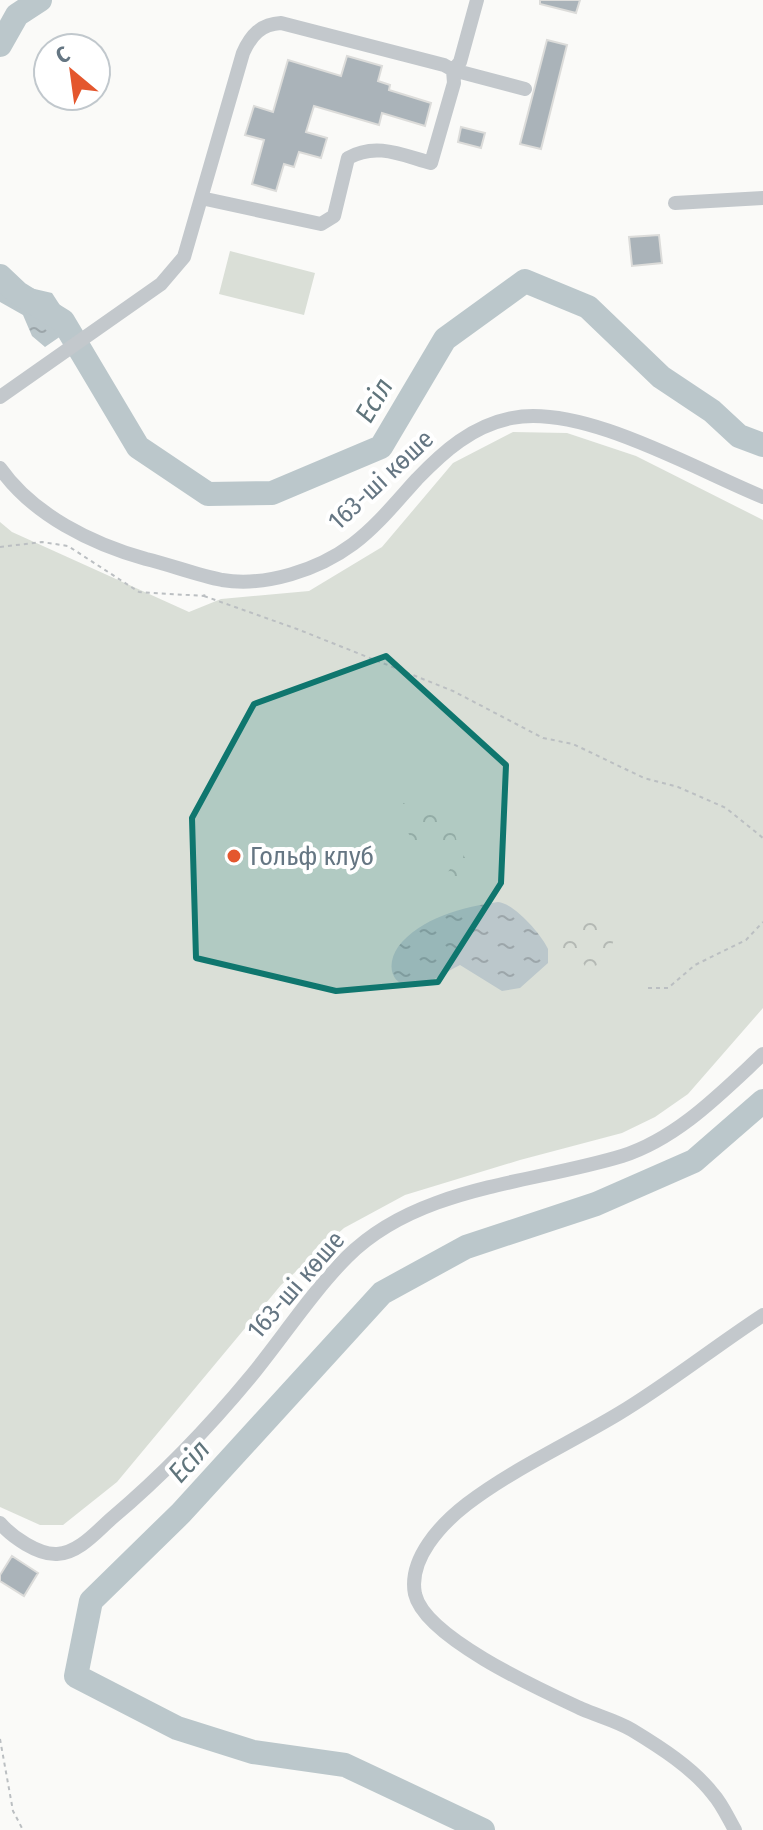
<svg xmlns="http://www.w3.org/2000/svg" width="763" height="1830" viewBox="0 0 763 1830" font-family="'Fira Sans Condensed',sans-serif">
<defs>
<pattern id="forest-crowns" width="20" height="18" patternUnits="userSpaceOnUse" patternTransform="scale(2)"><rect width="20" height="18" fill="#dadfd7"/><path d="M2 6a3 3 0 1 1 6 0M12 15a3 3 0 1 1 6 0" fill="none" stroke="#b4b9b4"/></pattern>
<pattern id="water-ripples" width="26" height="14" patternUnits="userSpaceOnUse" patternTransform="scale(2)"><rect width="26" height="14" fill="#bbc7cb"/><path d="M2 4q2-2 4 0t4 0M15 11q2-2 4 0t4 0" fill="none" stroke="#9ca6aa"/></pattern>
</defs>
<rect width="100%" height="100%" fill="#fafaf8"/>
<!-- green -->
<path fill="#dadfd7" d="M230,251L315,273L304,315L219,294Z
M513,432L567,433L636,456L763,520V1008L688,1094L655,1117L622,1133L520,1160L405,1195L344,1228L281,1285L117,1482L63,1525H40L0,1507V522L12,532L189,612L221,599L309,591L382,547L453,463Z"/>
<!-- forest -->
<path fill="url(#forest-crowns)" d="M390,797L410,806L426,802L448,812L454,818C454,837 457,847 468,862H481L485,870C473,874 458,883 446,877V874L456,862L447,850H423L413,841L404,826L385,805L387,799Z
M590,920L611,924C621,940 607,946 607,961L587,969L579,957C566,955 560,949 558,936L562,930L576,928Z"/>
<!-- water -->
<path fill="url(#water-ripples)" d="M0,266L11,278L26,287L52,293L74,327L45,347L32,336L23,315L0,302Z
M498,902C514,903 542,935 548,949V963L520,988L502,991L460,965C446,972 431,983 415,985C390,988 386,964 398,947C420,918 463,907 498,902Z"/>
<g fill="none" stroke-linecap="round" stroke-linejoin="round">
<!-- river -->
<path stroke="#bbc7cb" stroke-width="24" d="M0,45L17,15L40,0
M0,276L18,293L63,321L138,447L208,494L272,493L381,447L445,339L525,281L588,307L661,377L712,411L739,436L763,445
M483,1830L345,1765L253,1752L177,1728L76,1676L91,1601L181,1513L382,1293L466,1247L596,1204L694,1161L763,1101"/>
</g>
<!-- building -->
<path fill="#aab3b9" stroke="#dcdcda" stroke-width="2" d="M540,0H580L576,13L540,4Z
M547,40L567,45L541,149L520,144Z
M347,56L382,66L378,81L390,85L389,90L431,103L425,126L382,113L379,125L314,106L306,132L327,138L321,158L299,152L294,167L284,164L276,191L252,184L264,140L245,135L254,106L273,112L288,60L341,76Z
M461,127L485,133L481,148L458,142Z
M659,235L662,263L632,266L629,237Z
M12,1556L38,1573L24,1596L0,1581V1575Z"/>
<g fill="none" stroke-linecap="round" stroke-linejoin="round">
<!-- path -->
<path stroke="#bbbfc2" stroke-width="2" stroke-dasharray="4 4" stroke-linecap="butt" d="M0,547L42,542L68,546L139,592L204,596L206,591
M204,596L297,629L453,691L543,738L573,744L644,778L678,787L726,808L763,838
M648,988H668L695,965L746,940L763,922
M0,1739L13,1811L23,1830"/>
<!-- minor -->
<path stroke="#c3c8cc" stroke-width="14" d="M201,198L321,224L334,216L348,158C376,142 402,155 431,163L454,83L453,70L460,62L477,0
M675,203L763,198
M0,397L161,284L184,257L243,53C251,35 261,24 281,23L444,65L453,70L525,89
M0,468C33,515 92,544 146,559C171,565 197,575 222,580C266,587 318,570 353,544C377,526 397,501 417,479C444,451 472,426 512,418C584,404 696,470 763,497
M0,1523C12,1537 38,1555 57,1554C79,1553 97,1531 112,1518C163,1475 209,1427 252,1375C282,1338 314,1290 347,1257C418,1186 530,1184 622,1156C678,1138 721,1093 763,1054
M735,1830C728,1818 722,1804 713,1794C693,1768 660,1747 632,1730C617,1721 598,1716 582,1709C543,1691 425,1638 415,1594C408,1559 441,1524 467,1504C513,1469 568,1444 618,1414C668,1384 714,1347 763,1315"/>
</g>
<!-- marked area -->
<path fill="#0f766e" fill-opacity="0.2" stroke="#0f766e" stroke-width="6" stroke-linejoin="round" d="M386,656L506,765L501,883L438,982L336,991L196,958L192,818L254,704Z"/>
<!-- markers -->
<circle fill="#e4572e" stroke="#fff" stroke-width="3" cx="234" cy="856" r="8"/>
<g text-anchor="middle" dominant-baseline="central" stroke-width="8" stroke-linejoin="round" paint-order="stroke">
<!-- street labels -->
<g font-size="26" fill="#657683" stroke="#fff">
<text transform="translate(381 480) rotate(-43)">163-ші көше</text>
<text transform="translate(296 1285) rotate(-49)">163-ші көше</text>
</g>
<!-- poi labels -->
<g font-size="26" fill="#657683" stroke="#fff" text-anchor="start">
<text x="250" y="856">Гольф клуб</text>
</g>
<!-- water labels -->
<g font-size="28" font-style="italic" fill="#60757c" stroke="#fff">
<text transform="translate(374 400) rotate(-59)">Есіл</text>
<text transform="translate(189 1461) rotate(-48)">Есіл</text>
</g>
</g>
<!-- north arrow -->
<g transform="translate(72 72) rotate(331)"><circle r="38" fill="#ffffff" stroke="#c1c8cd" stroke-width="2"/>
<path d="M0-6L14 30L0 20L-14 30Z" fill="#e4572e"/>
<text y="-12" font-size="22" font-weight="bold" text-anchor="middle" fill="#657683">С</text>
</g>
</svg>
